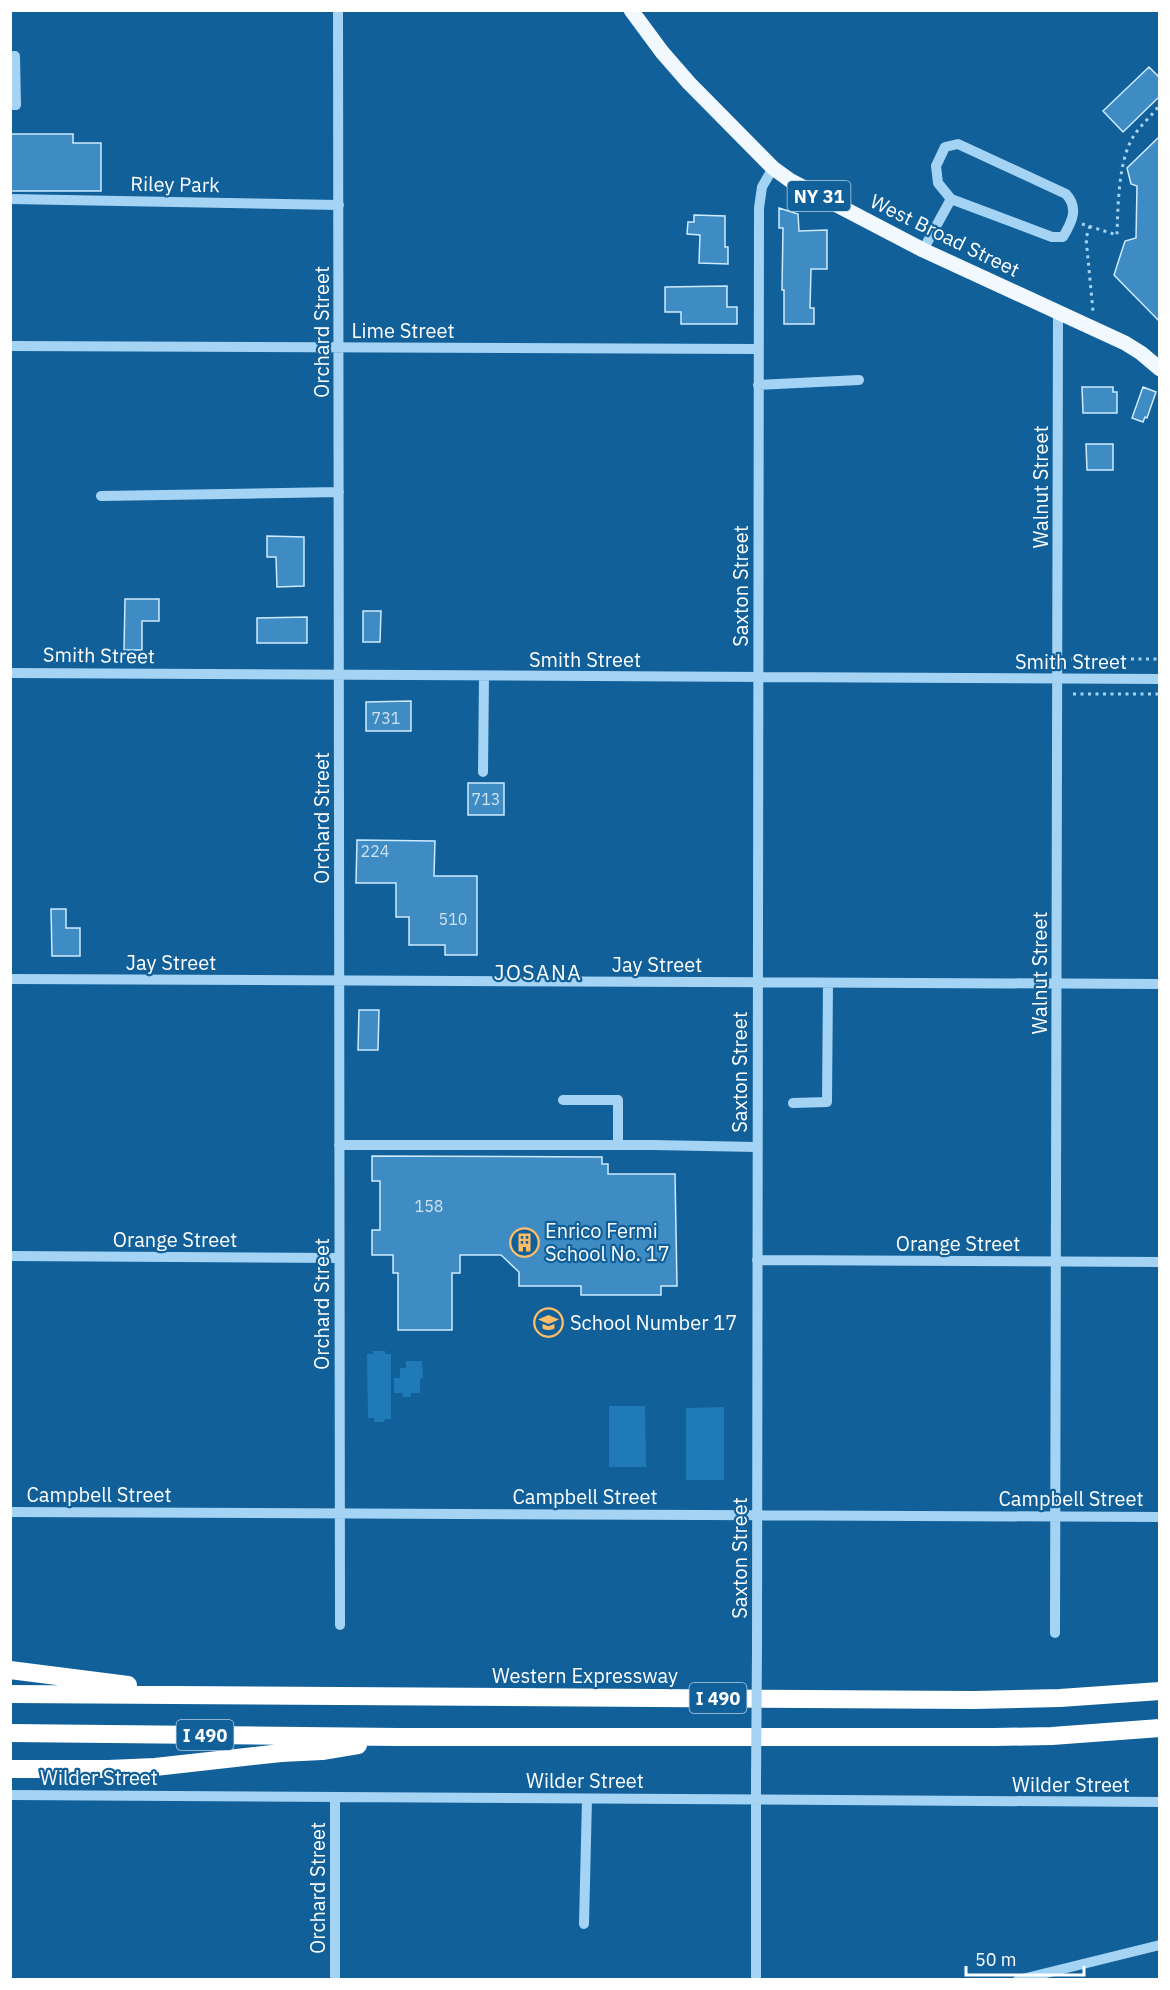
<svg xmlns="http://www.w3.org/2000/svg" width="1170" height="1990" viewBox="0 0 1170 1990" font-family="'IBM Plex Sans',sans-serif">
<rect width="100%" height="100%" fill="#11609a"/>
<!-- green -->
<path fill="#207ab7" d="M373,1351H385V1354H391V1419H385L384,1422H374V1418H368L367,1354H373Z
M406,1361H422L423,1378L420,1379V1393H411V1397H403L402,1393H394V1378H400V1368H406Z
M645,1406L646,1467H609V1406Z
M724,1407V1480H686V1408Z"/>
<!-- building -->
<path fill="#3e8cc3" stroke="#cdeafe" stroke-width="1.5" d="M1149,67L1160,78V96L1123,132L1103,111Z
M10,134H73V143H101V191H10Z
M1160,136V322L1114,275L1125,241L1136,238L1137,186L1131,184L1127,168Z
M779,208L798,214L799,231L827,230V269H811L810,308H814V324H784V290H782L783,228H779Z
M694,215L725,216V247H728V264L699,263L700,235L687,234L688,222H694Z
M727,286V307H737V324H681V312H665V287Z
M1082,387H1113V392H1117V413H1083Z
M1143,387L1156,392L1147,418L1145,417L1143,422L1132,418Z
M1086,444H1113V470H1087Z
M267,536L304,537V586L277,587L276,557H267Z
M125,599H159V621H142V650H124Z
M363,611H381L380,642H363Z
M307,617V643H257V618Z
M411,701V731H366V702Z
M468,783H504V815H468Z
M357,840L435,841L434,876H477V955H445V945H409V917H396V883H356Z
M51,909H66V928H80V956H52Z
M359,1010H379L378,1050H358Z
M372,1156L602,1157V1164H608V1174H675L677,1286H661V1295H581V1286H519V1272L501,1255H460V1273H452V1330H398V1273H393V1255H372V1230H380V1181H372Z"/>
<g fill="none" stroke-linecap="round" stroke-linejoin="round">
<!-- path -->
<path stroke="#a4d3f4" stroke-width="3" stroke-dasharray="3 4.5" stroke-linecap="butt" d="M1082,224L1117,235C1118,206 1118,158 1135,134C1142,124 1152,115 1160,105
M1090,226L1086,238L1093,311
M1071,659H1160
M1073,694H1160"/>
<!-- minor -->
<path stroke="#a4d3f4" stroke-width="10" d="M338,10L340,1625
M10,56H15L16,105H10
M958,144L1066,194C1079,208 1072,222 1063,237H1052L951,199L938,183L936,166L945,147Z
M10,199L339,205
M923,250L951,199
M10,346L758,349
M758,385L859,380
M101,496L339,492
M10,673L1160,679
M483,772L484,676
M10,979L1160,984
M563,1100H618V1145
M793,1103L827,1102L828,983
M339,1145H652L757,1147
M10,1256L339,1258
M757,1260L1160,1262
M10,1512L1160,1517
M1055,1633L1058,312
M757,1650L759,208L762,187L773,168
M10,1795L1160,1802
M335,1797V1980
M584,1924L587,1799
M756,1980V1780
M1018,1980L1160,1945"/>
<!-- major -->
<path stroke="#f1f9ff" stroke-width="15" d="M631,10L662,52L689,83L773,168L791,181L923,250L1125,343L1141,353L1160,369"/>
<!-- highway -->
<path stroke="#fff" stroke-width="18" d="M10,1670L128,1685
M10,1694L974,1700L1060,1698L1160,1691
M10,1733L399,1737H995L1052,1736L1160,1728
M10,1769H108L155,1767L281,1753L322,1751L358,1745"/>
<!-- minor-bridge -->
<path stroke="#a4d3f4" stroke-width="10" d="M756,1780L757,1650"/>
</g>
<!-- icons -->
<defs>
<symbol id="building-ring" viewBox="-11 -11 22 22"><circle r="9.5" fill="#11609a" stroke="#ffbe67" stroke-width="1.5"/><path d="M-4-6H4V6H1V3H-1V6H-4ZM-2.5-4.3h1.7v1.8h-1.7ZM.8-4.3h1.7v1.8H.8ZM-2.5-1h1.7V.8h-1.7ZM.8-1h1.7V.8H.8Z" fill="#ffbe67"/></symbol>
<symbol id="school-ring" viewBox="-11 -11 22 22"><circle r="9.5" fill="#11609a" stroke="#ffbe67" stroke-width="1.5"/><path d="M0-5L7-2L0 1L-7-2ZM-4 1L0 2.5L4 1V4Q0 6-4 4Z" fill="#ffbe67"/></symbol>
</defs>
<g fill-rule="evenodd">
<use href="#building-ring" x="508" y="1226" width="33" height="33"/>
<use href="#school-ring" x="532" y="1306" width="33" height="33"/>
</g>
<g text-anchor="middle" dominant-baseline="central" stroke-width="4.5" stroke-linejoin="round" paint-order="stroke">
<!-- number labels -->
<g font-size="16" fill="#cfe2f0">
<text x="386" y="718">731</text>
<text x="486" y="799">713</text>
<text x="375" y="851">224</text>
<text x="453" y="919">510</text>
<text x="429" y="1206">158</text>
</g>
<!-- shield labels -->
<g fill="#11609a" stroke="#b8cfe1" stroke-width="1.5">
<rect x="787.5" y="181" width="63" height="30" rx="4.5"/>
<rect x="689.5" y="1683" width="57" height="30" rx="4.5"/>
<rect x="176.5" y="1720" width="57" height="30" rx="4.5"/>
</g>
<g font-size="18" font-weight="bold" fill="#fff">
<text x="819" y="196">NY 31</text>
<text x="718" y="1698">I 490</text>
<text x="205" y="1735">I 490</text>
</g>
<!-- street labels -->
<g font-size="20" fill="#fff" stroke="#11609a">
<text transform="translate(175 184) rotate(1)">Riley Park</text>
<text transform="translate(945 235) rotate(26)">West Broad Street</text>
<text x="403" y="330">Lime Street</text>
<text transform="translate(321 332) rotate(-90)">Orchard Street</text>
<text transform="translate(1040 487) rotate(-90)">Walnut Street</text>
<text transform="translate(740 586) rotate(-90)">Saxton Street</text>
<text transform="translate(99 655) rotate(1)">Smith Street</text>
<text x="585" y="659">Smith Street</text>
<text x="1071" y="661">Smith Street</text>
<text transform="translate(321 818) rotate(-90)">Orchard Street</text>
<text x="171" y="962">Jay Street</text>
<text x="657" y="964">Jay Street</text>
<text transform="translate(1039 973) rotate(-90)">Walnut Street</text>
<text transform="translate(739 1072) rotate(-90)">Saxton Street</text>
<text x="175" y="1239">Orange Street</text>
<text x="958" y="1243">Orange Street</text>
<text transform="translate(321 1304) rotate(-90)">Orchard Street</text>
<text x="99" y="1494">Campbell Street</text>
<text x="585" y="1496">Campbell Street</text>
<text x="1071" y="1498">Campbell Street</text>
<text transform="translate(739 1558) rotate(-90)">Saxton Street</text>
<text x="585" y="1675">Western Expressway</text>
<text x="99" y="1777">Wilder Street</text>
<text x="585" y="1780">Wilder Street</text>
<text x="1071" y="1784">Wilder Street</text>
<text transform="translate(317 1888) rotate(-90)">Orchard Street</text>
</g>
<!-- poi labels -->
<g font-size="20" fill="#fff" stroke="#11609a" text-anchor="start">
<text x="545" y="1230">Enrico Fermi<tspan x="545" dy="23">School No. 17</tspan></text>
<text x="570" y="1322">School Number 17</text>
</g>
<!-- neighbourhood labels -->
<g font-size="21" letter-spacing="1.5" fill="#fff" stroke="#11609a">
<text x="538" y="972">JOSANA</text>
</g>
</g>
<!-- border -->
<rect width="1170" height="1990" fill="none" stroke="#ffffff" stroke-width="24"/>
<!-- scale -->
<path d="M966 1966v9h118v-9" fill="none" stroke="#ffffff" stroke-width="3"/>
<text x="975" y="1966" font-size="18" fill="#ffffff" stroke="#11609a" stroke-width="4.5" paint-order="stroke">50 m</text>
</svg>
